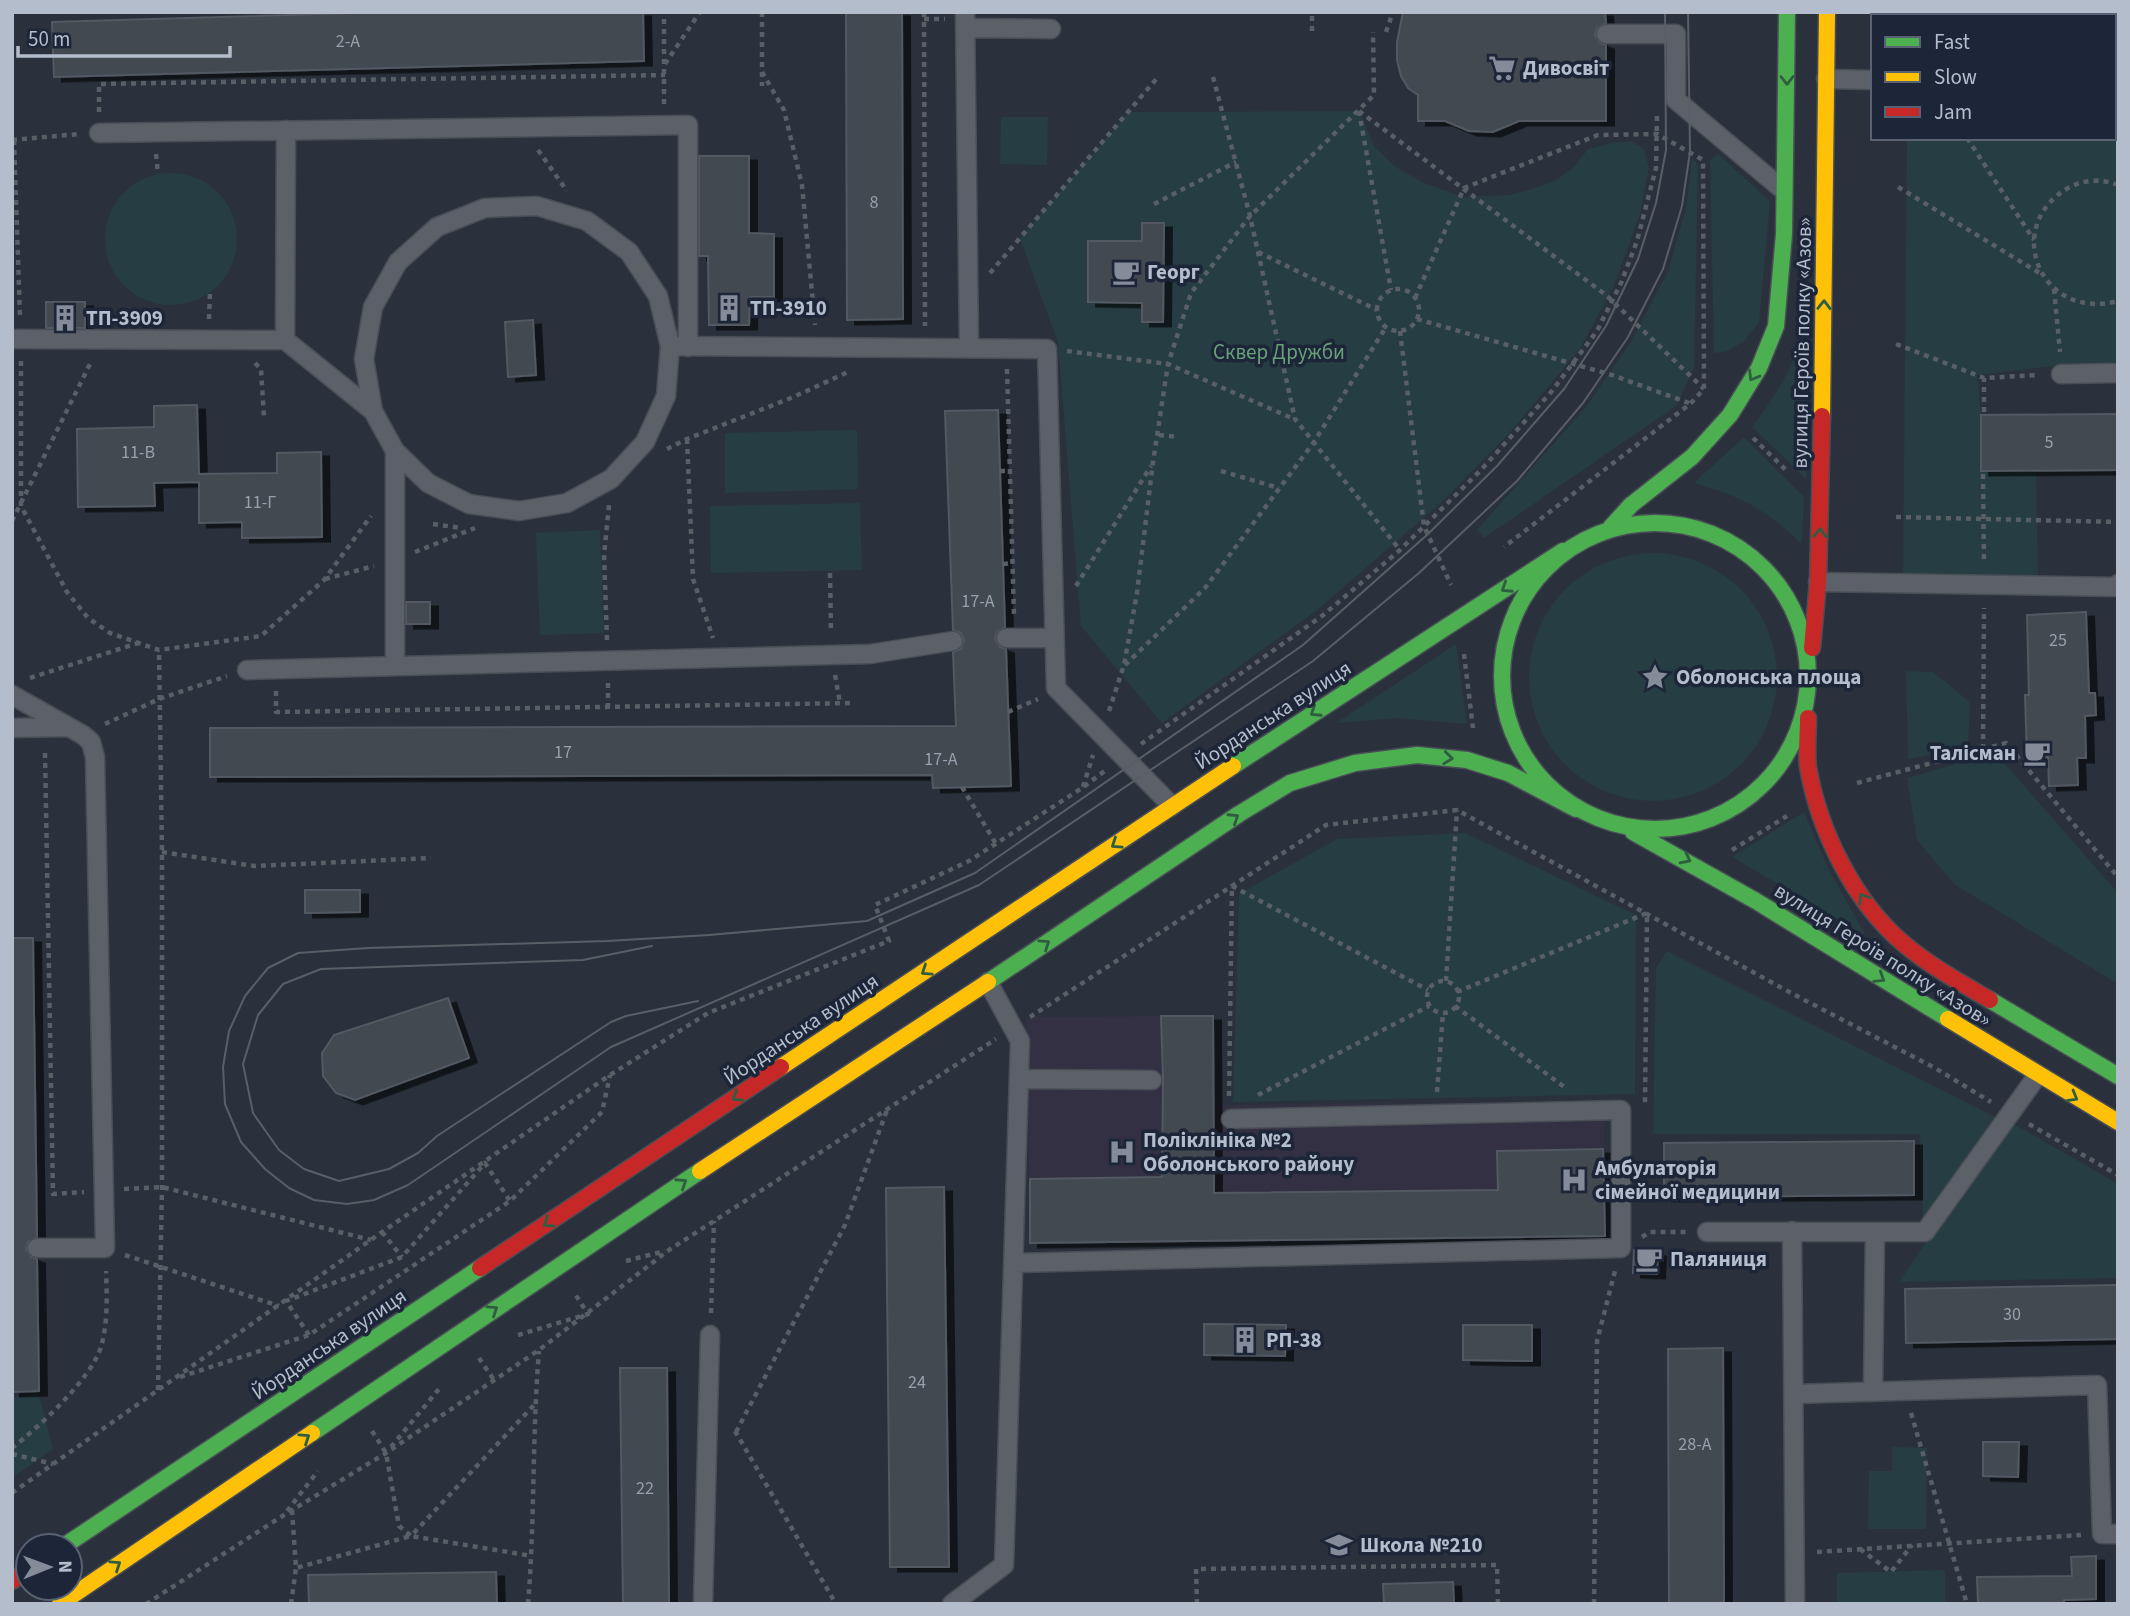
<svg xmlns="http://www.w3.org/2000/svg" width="2130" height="1616" viewBox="0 0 2130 1616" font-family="'Source Sans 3',sans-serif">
<defs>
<filter id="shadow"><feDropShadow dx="8" dy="4.5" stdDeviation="0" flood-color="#0009"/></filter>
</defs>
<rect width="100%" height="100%" fill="#2a313c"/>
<!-- medical -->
<path fill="#323042" d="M1213,1016L1214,1105L1604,1101L1605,1236L1030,1243L1026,1017Z"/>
<!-- green -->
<path fill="#263d43" d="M1359,111L1374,146L1394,166L1422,182L1463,197L1509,195L1535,188L1556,180L1574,167L1588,149L1612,143L1631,141L1644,149L1649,167L1640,215L1613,288L1579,350L1513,429L1442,502L1317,610L1162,723L1081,626L1058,343L1020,238L1129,112Z
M1001,117H1048L1047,165L1000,164Z
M2114,124H2118V364L2061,365L1977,375L1981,415V470H2036L2038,578H1903L1907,138H2114Z
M1718,154L1770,201L1759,322L1744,341L1728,351L1714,353L1710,160Z
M1692,159L1698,164L1694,368L1676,406L1484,538L1477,530L1586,407L1632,340L1668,271L1686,208Z
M105 239a66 66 0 1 1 132 0a66 66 0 1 1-132 0Z
M1810,315L1806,479L1752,427C1782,388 1795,362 1810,315Z
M857,430L858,489L725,493V433Z
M1744,437L1804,497L1802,544C1763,508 1745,498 1694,483Z
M860,503L862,570L711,573L710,506Z
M600,530L604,633L540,635L536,533Z
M1529 677a124 124 0 1 1 248 0a124 124 0 1 1-248 0Z
M1456,644L1467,724L1398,718L1336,723Z
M1906,671L1933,672L1970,702L1968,747L1908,759Z
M1991,754L2005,764L2118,893V984L1954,884L1917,840L1907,778Z
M1804,812L1828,868L1866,936L1732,857Z
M1465,833L1636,915L1635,1094L1233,1102L1239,894L1337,839Z
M1667,951L1999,1119L1923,1221L1920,1134H1653L1656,968Z
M2009,1121L2118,1184V1278L1899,1282Z
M39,1396L53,1449L12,1478V1397Z
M1892,1447L1927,1448L1926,1529H1868L1869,1471H1892Z
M1945,1570V1604H1837V1573Z"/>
<!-- building -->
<path fill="#424851" stroke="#525963" stroke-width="2" filter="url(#shadow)" d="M389,12H643L644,61L54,77L52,22Z
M846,12H902L903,319L847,320Z
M1403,12H1605L1606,23L1597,28L1595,35L1600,43L1606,45V121H1519L1493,132L1469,131L1445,121H1418V95L1408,88L1401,76L1397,60V42Z
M699,156H749V233L774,234V297H750L749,325H709L708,256H699Z
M1142,223H1164L1163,322H1142V303L1088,302V241H1142Z
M46,302H85V328H46Z
M533,320L536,375L508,377L505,322Z
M197,405L199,474L277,473V453L321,452L322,537L242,538V522L199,523V482L154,483L155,506L78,507L77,429L154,427V406Z
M998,410L1005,627L997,632L995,639L1000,647L1006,649L1011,786L933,788L932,775L210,777V728L956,726L953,652L961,649L964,640L961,633L953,630L945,411Z
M2118,414V470L1981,471V415Z
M406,602H430V624H406Z
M2086,612L2089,693H2095L2096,715L2085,716L2086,758H2077L2078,785L2049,786L2048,757L2027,758L2025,695H2029L2027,615Z
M305,890H360V912L305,913Z
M12,938H33L37,1237L28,1242L26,1249L31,1257L37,1259L39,1391L12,1392Z
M448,998L469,1058L355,1100L336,1093L323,1076L322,1053L334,1035Z
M1161,1016H1213L1214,1193L1498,1190L1497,1151L1603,1149L1605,1236L1030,1243V1179L1162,1177L1163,1079Z
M1914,1141V1195L1664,1197V1143Z
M944,1187L949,1567H890L886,1188Z
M1634,1250L1658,1252L1657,1274L1633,1273Z
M2118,1285V1339L1906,1343L1905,1289Z
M1204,1324L1286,1325L1285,1356L1204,1355Z
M1463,1325H1532V1361L1463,1360Z
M1723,1348L1724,1604H1669L1668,1349Z
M620,1368H667L669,1604H623Z
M1983,1442H2019L2018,1477L1983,1476Z
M2096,1556V1599L2064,1600V1604H1978L1977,1577L2072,1576L2071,1557Z
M496,1572L497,1604H309L308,1575Z
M1453,1582L1454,1604H1384L1383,1584Z"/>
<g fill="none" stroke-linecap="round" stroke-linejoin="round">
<defs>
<path id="lane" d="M965,12L969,348
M965,28L1051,29
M1606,34H1676V100L1782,189
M1826,79L1873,80
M2114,82H2118
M99,133L688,125V347
M12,339L285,340L373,411L395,451L428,483L469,504L519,511L567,503L611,479L645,442L666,396L670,346L658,296L629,252L587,221L537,206L485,208L437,227L398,262L373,307L364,359L373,411
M285,340L286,130
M670,346L1047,349L1056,688L1172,806
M2061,374L2118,373
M1818,582L2117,587L2118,584
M1006,638H1053
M395,666V451
M247,670L870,654L953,641
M12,695L83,735L91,742L95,757L105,1248H37
M12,728L68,727
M1019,1079L1152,1080
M1792,1231L1795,1604
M1707,1232H1925L2037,1076
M1013,1263L1621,1248V1110L1231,1119
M1873,1392L1875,1232
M1794,1394L2097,1385L2102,1534H2118
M703,1604L710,1335
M952,1604L1004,1565L1020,1041L988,982"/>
<path id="fast" d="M1502 676a153 153 0 1 1 306 0a153 153 0 1 1-306 0Z
M1611,527L1631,505L1692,457L1730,415L1759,368L1776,326L1784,234L1787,12
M1233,766L1563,551
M1633,832L1756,901L1948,1019
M988,982L1239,814L1290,783L1355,763L1417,755L1467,760L1508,773L1576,809
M1990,1000L2118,1076
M312,1433L700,1171
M64,1546L480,1268"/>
<path id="slow" d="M1822,416L1827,12
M1948,1019L2118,1122
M781,1067L1233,766
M700,1171L988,982
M60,1604L312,1433"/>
<path id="jam" d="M1812,648L1818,582L1822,416
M1808,718C1808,734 1806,751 1808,767C1819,831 1854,902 1904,944C1930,966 1961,983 1990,1000
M480,1268L781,1067
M12,1581L28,1570"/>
</defs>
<!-- lane casing -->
<use href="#lane" stroke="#494d56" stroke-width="21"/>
<!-- fast casing -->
<use href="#fast" stroke="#494d56" stroke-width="19"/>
<!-- slow casing -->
<use href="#slow" stroke="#494d56" stroke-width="19"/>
<!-- jam casing -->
<use href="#jam" stroke="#494d56" stroke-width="19"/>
<!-- path -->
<path stroke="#585f66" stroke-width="4.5" stroke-dasharray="5 5" stroke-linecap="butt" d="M762,12V86
M924,12L925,326
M924,19H945
M1312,31V12
M1386,32L1393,12
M665,64L700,12
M762,72L784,110L802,185L815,325
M1213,77L1250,216L1295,419L1400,550
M664,104V12
M1359,111L1606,295L1704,389
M1359,111L1391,290
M99,112V84L665,75
M1967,138L2034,240
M12,140L79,134
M14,140L20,317
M538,150L567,191
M156,154L158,174
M2118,185C2103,179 2085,179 2070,187C2001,224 2039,322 2118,301
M1898,187L2041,274
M1154,204L1236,162
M1258,252L1377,310
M990,273L1158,77
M2054,289L2060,352
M1377 310a21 21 0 1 1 42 0a21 21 0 1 1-42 0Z
M1415,298L1464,188L1598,135L1657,134L1703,160L1704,389L1690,404L1504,547
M209,319L210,292
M1417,319L1612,375L1689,403
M1400,331L1424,526L1451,585
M1896,344L1984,378L2039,375
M1067,351L1168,364L1294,419
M21,361V506L67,592L88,618L110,633L159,650L261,636L324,580L371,516
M255,363L261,369L264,417
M1007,369L1014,616
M1984,412V378
M1159,435L1179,437
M1753,438L1787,471
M687,439L693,579L713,638
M667,449L687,439L791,398L848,372
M1000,471H1009
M1221,471L1279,488
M1983,474L1984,564
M1896,517L2118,522
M12,521L91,362
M433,524L461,528
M415,552L475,528
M1003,564L1012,563
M830,573L831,632
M325,579L374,566
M1076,586L1151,466
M607,640L604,555L609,505
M1464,654L1473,728
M1125,665L1205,588L1314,442L1386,327
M835,675L840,703
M30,678L138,643
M608,683V707
M276,691V712L855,703
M1109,711L1124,665L1137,593L1153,462L1168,364L1191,293L1250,216L1374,95L1373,32
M1008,712L1038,699
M105,724L159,699L227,676
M1141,744L1322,616L1400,550L1481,470L1552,391L1597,331L1621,283L1637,241L1656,168L1657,113
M1983,749L1984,608
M45,753L53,1194L84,1192
M1857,783L2006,743L2118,877
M962,787L996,844
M1083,787L1093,755
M1732,850L1787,816
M162,852L255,866L431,858
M1446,981L1457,810
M1427 997a16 16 0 1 1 32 0a16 16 0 1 1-32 0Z
M1457,992L1647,913L1645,1104
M1455,1006L1567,1089
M1030,1017L1326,825L1457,810L1793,994L1935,1068L1991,1102
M1437,1092L1443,1013
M1258,1095L1429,1006
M1229,1096L1232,886L1428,990
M2029,1124L2118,1175
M124,1189L162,1187L371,1240
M382,1232L402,1257
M1642,1237L1650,1232H1688
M125,1255L279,1306
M626,1261L665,1251
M711,1313L714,1221
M309,1335L286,1301L402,1257L485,1163L510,1201
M518,1335L588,1314L575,1294
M479,1358L494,1380
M180,1377L309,1335L510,1201L602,1112L610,1075
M158,1390L162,1187V852L159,650
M1911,1413L1967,1604
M372,1431L386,1453L399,1526L411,1536L535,1404
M735,1431L836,1604
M736,1432L845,1225L887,1110
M391,1447L439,1389
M12,1448C39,1427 91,1379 101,1347C108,1323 107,1295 106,1271
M12,1454L53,1464
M12,1493L382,1232L610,1075L708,1013L889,941L875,905L969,861L1082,788L1106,770
M292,1510L296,1568L411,1536L532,1556
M287,1511L318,1471
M1860,1549L1891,1572L1912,1545
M1817,1552L2081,1535
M146,1604L284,1515L386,1453L539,1350L669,1250L996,1039
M291,1604L296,1568
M528,1604C535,1520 532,1435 539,1351
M1197,1604L1196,1569L1497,1565L1498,1604
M1594,1604L1597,1341L1615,1271"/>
<!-- lane -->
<use href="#lane" stroke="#5b6069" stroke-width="18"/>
<!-- fast -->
<use href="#fast" stroke="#4caf50" stroke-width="16"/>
<!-- slow -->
<use href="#slow" stroke="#ffc107" stroke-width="16"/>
<!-- jam -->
<use href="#jam" stroke="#c62828" stroke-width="16"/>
<!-- tram -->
<path stroke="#595e67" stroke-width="2" d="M1665,12L1666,150L1656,203L1638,259L1606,326L1564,389L1497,466L1428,534L1303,645L975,873L867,921L709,935L607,941L368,948L298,953L268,968L245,996L229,1031L223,1067L225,1104L241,1142L265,1169L289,1188L314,1200L347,1204L374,1200L408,1185L611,1047L979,885L1313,661L1419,573L1517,481L1583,403L1628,337L1663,269L1682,206L1690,152L1688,12
M652,946L583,960L321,969L283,984L258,1015L243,1064L253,1113L279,1150L304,1169L339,1181L389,1169L418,1153L437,1136L611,1022L626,1016L698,1001"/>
</g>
<!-- one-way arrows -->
<defs><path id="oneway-chevron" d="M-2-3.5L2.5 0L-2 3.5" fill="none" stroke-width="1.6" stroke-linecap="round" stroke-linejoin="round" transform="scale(1.75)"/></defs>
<g stroke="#2f5d42">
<use href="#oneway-chevron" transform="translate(1787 80) rotate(90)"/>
<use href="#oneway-chevron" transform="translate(1824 305) rotate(-89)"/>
<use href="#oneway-chevron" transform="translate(1753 376) rotate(121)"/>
<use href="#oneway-chevron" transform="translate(1820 533) rotate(-88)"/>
<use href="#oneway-chevron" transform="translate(1506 588) rotate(147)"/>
<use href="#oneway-chevron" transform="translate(1315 712) rotate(147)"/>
<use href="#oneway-chevron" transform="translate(1448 758) rotate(7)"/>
<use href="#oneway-chevron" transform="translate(1234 818) rotate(-33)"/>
<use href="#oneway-chevron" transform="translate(1116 844) rotate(146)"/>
<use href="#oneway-chevron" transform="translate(1686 859) rotate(27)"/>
<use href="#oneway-chevron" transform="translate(1863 898) rotate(-122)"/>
<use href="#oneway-chevron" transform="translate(1045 944) rotate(-34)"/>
<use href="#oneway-chevron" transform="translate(926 971) rotate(146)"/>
<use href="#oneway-chevron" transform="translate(1880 978) rotate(32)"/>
<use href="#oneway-chevron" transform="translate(737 1097) rotate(146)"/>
<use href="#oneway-chevron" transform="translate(2073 1097) rotate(30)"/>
<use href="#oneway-chevron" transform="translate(682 1183) rotate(-33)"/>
<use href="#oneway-chevron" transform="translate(548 1223) rotate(146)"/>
<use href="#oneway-chevron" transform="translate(493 1310) rotate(-34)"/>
<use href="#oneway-chevron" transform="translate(305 1438) rotate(-34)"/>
<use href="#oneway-chevron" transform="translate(116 1565) rotate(-34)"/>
</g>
<!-- icons -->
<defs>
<symbol id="supermarket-bare" viewBox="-9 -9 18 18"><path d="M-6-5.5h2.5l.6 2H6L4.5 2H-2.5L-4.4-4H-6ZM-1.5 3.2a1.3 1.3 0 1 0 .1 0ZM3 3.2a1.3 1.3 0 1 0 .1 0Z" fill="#848c9a" stroke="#1c2638" stroke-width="2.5" paint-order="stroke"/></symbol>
<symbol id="cafe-bare" viewBox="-9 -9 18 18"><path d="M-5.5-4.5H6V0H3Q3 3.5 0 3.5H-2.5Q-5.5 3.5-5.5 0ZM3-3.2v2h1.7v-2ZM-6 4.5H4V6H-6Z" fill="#848c9a" stroke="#1c2638" stroke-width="2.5" paint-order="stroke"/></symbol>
<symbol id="building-bare" viewBox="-9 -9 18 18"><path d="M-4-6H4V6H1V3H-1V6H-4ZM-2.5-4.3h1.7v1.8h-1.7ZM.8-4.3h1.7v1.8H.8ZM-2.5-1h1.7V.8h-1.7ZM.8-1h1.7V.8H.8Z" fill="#848c9a" stroke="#1c2638" stroke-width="2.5" paint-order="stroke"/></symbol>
<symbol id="sight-bare" viewBox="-9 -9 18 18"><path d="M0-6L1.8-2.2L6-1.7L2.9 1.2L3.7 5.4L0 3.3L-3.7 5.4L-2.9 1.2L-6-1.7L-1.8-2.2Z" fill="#848c9a" stroke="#1c2638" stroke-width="2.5" paint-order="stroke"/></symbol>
<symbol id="hospital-bare" viewBox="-9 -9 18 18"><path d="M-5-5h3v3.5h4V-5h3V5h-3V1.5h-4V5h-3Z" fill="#848c9a" stroke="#1c2638" stroke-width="2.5" paint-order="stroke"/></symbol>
<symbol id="school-bare" viewBox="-9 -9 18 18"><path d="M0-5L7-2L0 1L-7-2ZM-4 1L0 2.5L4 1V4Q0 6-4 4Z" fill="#848c9a" stroke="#1c2638" stroke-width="2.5" paint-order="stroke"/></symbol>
</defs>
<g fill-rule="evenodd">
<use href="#supermarket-bare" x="1483" y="49" width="38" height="38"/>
<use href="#cafe-bare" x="1107" y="253" width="38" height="38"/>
<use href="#building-bare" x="710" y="289" width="38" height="38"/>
<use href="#building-bare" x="46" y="299" width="38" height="38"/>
<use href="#sight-bare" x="1636" y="658" width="38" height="38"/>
<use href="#cafe-bare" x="2018" y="734" width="38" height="38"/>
<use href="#hospital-bare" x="1103" y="1133" width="38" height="38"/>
<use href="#hospital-bare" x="1555" y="1161" width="38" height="38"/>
<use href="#cafe-bare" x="1630" y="1240" width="38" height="38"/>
<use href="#building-bare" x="1226" y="1321" width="38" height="38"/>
<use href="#school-bare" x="1320" y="1526" width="38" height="38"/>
</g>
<g text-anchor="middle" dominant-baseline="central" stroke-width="7" stroke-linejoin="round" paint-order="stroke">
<!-- number labels -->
<g font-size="18" fill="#98a0ad">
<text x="348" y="41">2-А</text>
<text x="874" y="202">8</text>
<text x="2049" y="442">5</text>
<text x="138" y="452">11-В</text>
<text x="260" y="502">11-Г</text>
<text x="978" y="601">17-А</text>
<text x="2058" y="640">25</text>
<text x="563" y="752">17</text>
<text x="941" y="759">17-А</text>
<text x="2012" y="1314">30</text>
<text x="917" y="1382">24</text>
<text x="1695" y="1444">28-А</text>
<text x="645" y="1488">22</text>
</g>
<!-- poi labels -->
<g font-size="21" font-weight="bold" fill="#b4bdcc" stroke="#1c2638" text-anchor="start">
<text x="1523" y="68">Дивосвіт</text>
<text x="1147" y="272">Георг</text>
<text x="750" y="308">ТП-3910</text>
<text x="86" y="318">ТП-3909</text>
<text x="1676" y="677">Оболонська площа</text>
<text x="2016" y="753" text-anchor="end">Талісман</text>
<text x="1143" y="1140">Поліклініка №2<tspan x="1143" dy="24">Оболонського району</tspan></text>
<text x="1595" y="1168">Амбулаторія<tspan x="1595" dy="24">сімейної медицини</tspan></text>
<text x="1670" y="1259">Паляниця</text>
<text x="1266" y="1340">РП-38</text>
<text x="1360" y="1545">Школа №210</text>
</g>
<!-- street labels -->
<g font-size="21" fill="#b4bdcc" stroke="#1c2638">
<text transform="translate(1802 343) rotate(-89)">вулиця Героїв полку «Азов»</text>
<text transform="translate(1273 715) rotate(-33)">Йорданська вулиця</text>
<text transform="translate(1883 955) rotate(32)">вулиця Героїв полку «Азов»</text>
<text transform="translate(801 1029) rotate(-34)">Йорданська вулиця</text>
<text transform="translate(329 1344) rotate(-34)">Йорданська вулиця</text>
</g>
<!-- park labels -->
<g font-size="21" fill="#69a078" stroke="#1c2638">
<text x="1279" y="352">Сквер Дружби</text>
</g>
</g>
<!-- border -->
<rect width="2130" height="1616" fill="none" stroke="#b4bdcc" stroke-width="28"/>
<!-- legend -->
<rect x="1871" y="14" width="245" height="126" fill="#1c2638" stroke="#596273" stroke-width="2"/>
<rect x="1885" y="37" width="35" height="10" fill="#4caf50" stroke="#596273" stroke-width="2"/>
<text x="1934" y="49" font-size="21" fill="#b4bdcc">Fast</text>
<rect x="1885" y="72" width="35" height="10" fill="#ffc107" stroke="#596273" stroke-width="2"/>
<text x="1934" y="84" font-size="21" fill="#b4bdcc">Slow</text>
<rect x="1885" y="107" width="35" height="10" fill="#c62828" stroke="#596273" stroke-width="2"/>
<text x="1934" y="119" font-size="21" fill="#b4bdcc">Jam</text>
<!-- north arrow -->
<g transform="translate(49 1567) rotate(89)"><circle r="33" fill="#1c2638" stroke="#596273" stroke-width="2"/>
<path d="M0-5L12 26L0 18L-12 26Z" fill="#848c9a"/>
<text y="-10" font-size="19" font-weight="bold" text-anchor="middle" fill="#b4bdcc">N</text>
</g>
<!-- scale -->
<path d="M18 46v10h212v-10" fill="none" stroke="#b4bdcc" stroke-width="3.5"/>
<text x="28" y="46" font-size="21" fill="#b4bdcc" stroke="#1c2638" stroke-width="5" paint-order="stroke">50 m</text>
</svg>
